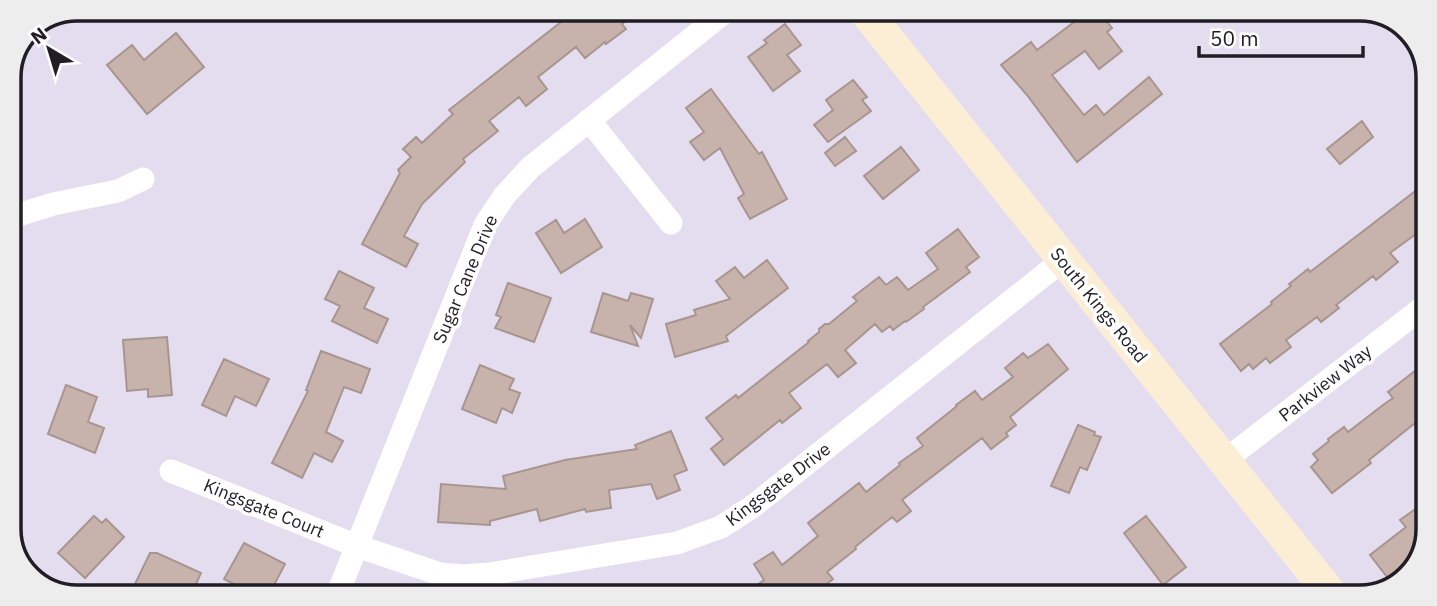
<svg xmlns="http://www.w3.org/2000/svg" width="1437" height="606" viewBox="0 0 1437 606" font-family="'IBM Plex Sans',sans-serif">
<rect width="100%" height="100%" fill="#e3ddef"/>
<!-- building -->
<path fill="#c7b3ac" stroke="#a8958f" stroke-width="2" d="M575,11H590L597,19L607,11H638L622,24L626,29L606,44L605,42L585,58L576,47L538,77L547,89L526,106L519,97L489,121L498,131L463,159L465,162L422,204L404,236L418,244L406,267L362,244L400,173L398,170L411,157L403,149L416,137L422,143L453,114L449,110Z
M1073,13H1100L1112,28L1107,32L1122,51L1099,69L1085,51L1052,75L1084,115L1096,105L1104,115L1149,77L1162,94L1077,162L1027,95L1001,65L1031,42L1037,50L1078,19Z
M785,24L801,45L787,55L800,71L773,91L748,57L767,43L764,40Z
M176,33L204,67L147,114L107,65L132,45L144,60Z
M853,80L867,97L862,100L871,111L828,142L814,125L833,110L826,100Z
M711,89L759,154L762,152L787,199L750,219L738,198L744,194L720,148L704,160L690,142L704,132L686,108Z
M1362,121L1373,137L1340,164L1327,149Z
M845,137L856,151L835,166L825,153Z
M901,147L919,170L883,199L864,176Z
M1427,182V226L1390,253L1398,262L1376,280L1373,276L1336,305L1339,308L1321,322L1317,317L1286,340L1291,347L1270,363L1266,358L1253,369L1249,364L1241,371L1220,344L1272,304L1271,302L1291,286L1289,284L1308,269L1310,272Z
M585,219L602,247L561,273L536,233L556,220L564,233Z
M958,229L979,257L966,267L970,272L923,307L924,309L906,322L905,321L893,330L890,326L882,332L875,324L845,350L856,363L838,377L827,364L789,393L801,408L782,423L780,420L724,465L711,449L723,439L706,418L736,395L738,398L809,342L808,341L819,332V329L825,324H829L857,301L853,297L879,277L886,285L897,277L908,290L938,269L926,253Z
M767,260L788,288L726,336L728,341L675,357L666,324L696,315L694,310L730,299L716,281L735,267L744,278Z
M339,271L374,288L364,308L388,319L377,343L332,321L340,306L325,299Z
M508,283L551,298L534,342L495,328L501,317L496,315Z
M603,293L628,301L631,293L653,299L641,338L630,325L638,346L591,332Z
M167,337L172,395L148,397V389L127,391L123,340Z
M1048,344L1068,369L1010,417L1016,425L1006,433L1008,436L991,449L982,438L902,500L911,511L897,522L892,517L855,547L856,549L827,572L833,579L812,595H743L764,580L754,564L773,552L782,565L818,536L808,523L859,483L866,492L900,465L899,463L923,446L917,438L957,406L956,405L975,391L982,400L1013,377L1005,368L1023,353L1028,358Z
M321,351L370,369L361,393L344,387L326,432L343,441L332,462L314,453L302,478L272,463L308,391L306,390Z
M224,359L269,379L256,406L235,396L226,416L202,405Z
M1425,363V415L1369,460L1371,463L1332,493L1311,467L1318,460L1313,454L1329,441L1328,439L1344,427L1348,432L1383,405L1393,398L1388,392Z
M480,365L514,379L509,389L520,393L512,413L502,408L496,423L462,409Z
M66,385L97,397L88,422L104,428L95,453L48,434Z
M1078,425L1095,432L1094,435L1101,437L1087,470L1080,467L1069,493L1051,486Z
M671,431L687,470L674,475L680,490L657,499L651,484L609,490L611,508L586,512L585,509L540,521L537,509L490,521V525L438,522L441,484L506,489L503,476L565,460L637,449L635,445Z
M1424,503L1423,555L1402,581L1399,576L1391,582L1370,555L1406,527L1400,520Z
M94,516L102,523L106,519L124,537L85,578L58,553Z
M1146,516L1186,567L1163,585L1124,533Z
M244,543L285,564L270,593H251L224,579Z
M150,553H157L201,573L192,593H143L133,588Z"/>
<g fill="none" stroke-linecap="round" stroke-linejoin="round">
<!-- street -->
<path stroke="#fff" stroke-width="23" d="M589,120L671,223
M9,218L53,204L118,191L143,179
M1224,461L1426,305
M171,471L357,546L440,574L463,576L489,574L677,543L721,527L752,507L1063,260
M338,593L485,225L505,195L531,167L726,11"/>
<!-- secondary -->
<path stroke="#fbeed4" stroke-width="33" d="M866,12L1333,597"/>
</g>
<g text-anchor="middle" dominant-baseline="central" stroke-width="7" stroke-linejoin="round" paint-order="stroke">
<!-- street labels -->
<g font-size="18" fill="#201e24" stroke="#fff">
<text transform="translate(465 279) rotate(-67)">Sugar Cane Drive</text>
<text transform="translate(1099 305) rotate(51)">South Kings Road</text>
<text transform="translate(1325 383) rotate(-38)">Parkview Way</text>
<text transform="translate(778 484) rotate(-37)">Kingsgate Drive</text>
<text transform="translate(264 508) rotate(22)">Kingsgate Court</text>
</g>
</g>
<!-- crop -->
<path d="M0 0H1437V606H0ZM77 21H1360A56 56 0 0 1 1416 77V529A56 56 0 0 1 1360 585H77A56 56 0 0 1 21 529V77A56 56 0 0 1 77 21Z" fill="#ededed" fill-rule="evenodd"/>
<path fill="none" stroke="#201e24" stroke-width="3.5" d="M77 21H1360A56 56 0 0 1 1416 77V529A56 56 0 0 1 1360 585H77A56 56 0 0 1 21 529V77A56 56 0 0 1 77 21Z"/>
<!-- north arrow -->
<g transform="translate(49 49) rotate(322)" stroke="#ffffff" stroke-width="5" paint-order="stroke">
<path d="M0-5L12 26L0 18L-12 26Z" fill="#201e24"/>
<text y="-10" font-size="19" font-weight="bold" text-anchor="middle" fill="#201e24">N</text>
</g>
<!-- scale -->
<path d="M1199 46v10h164v-10" fill="none" stroke="#201e24" stroke-width="3.5"/>
<text x="1210" y="46" font-size="21" fill="#201e24" stroke="#ffffff" stroke-width="5" paint-order="stroke">50 m</text>
</svg>
